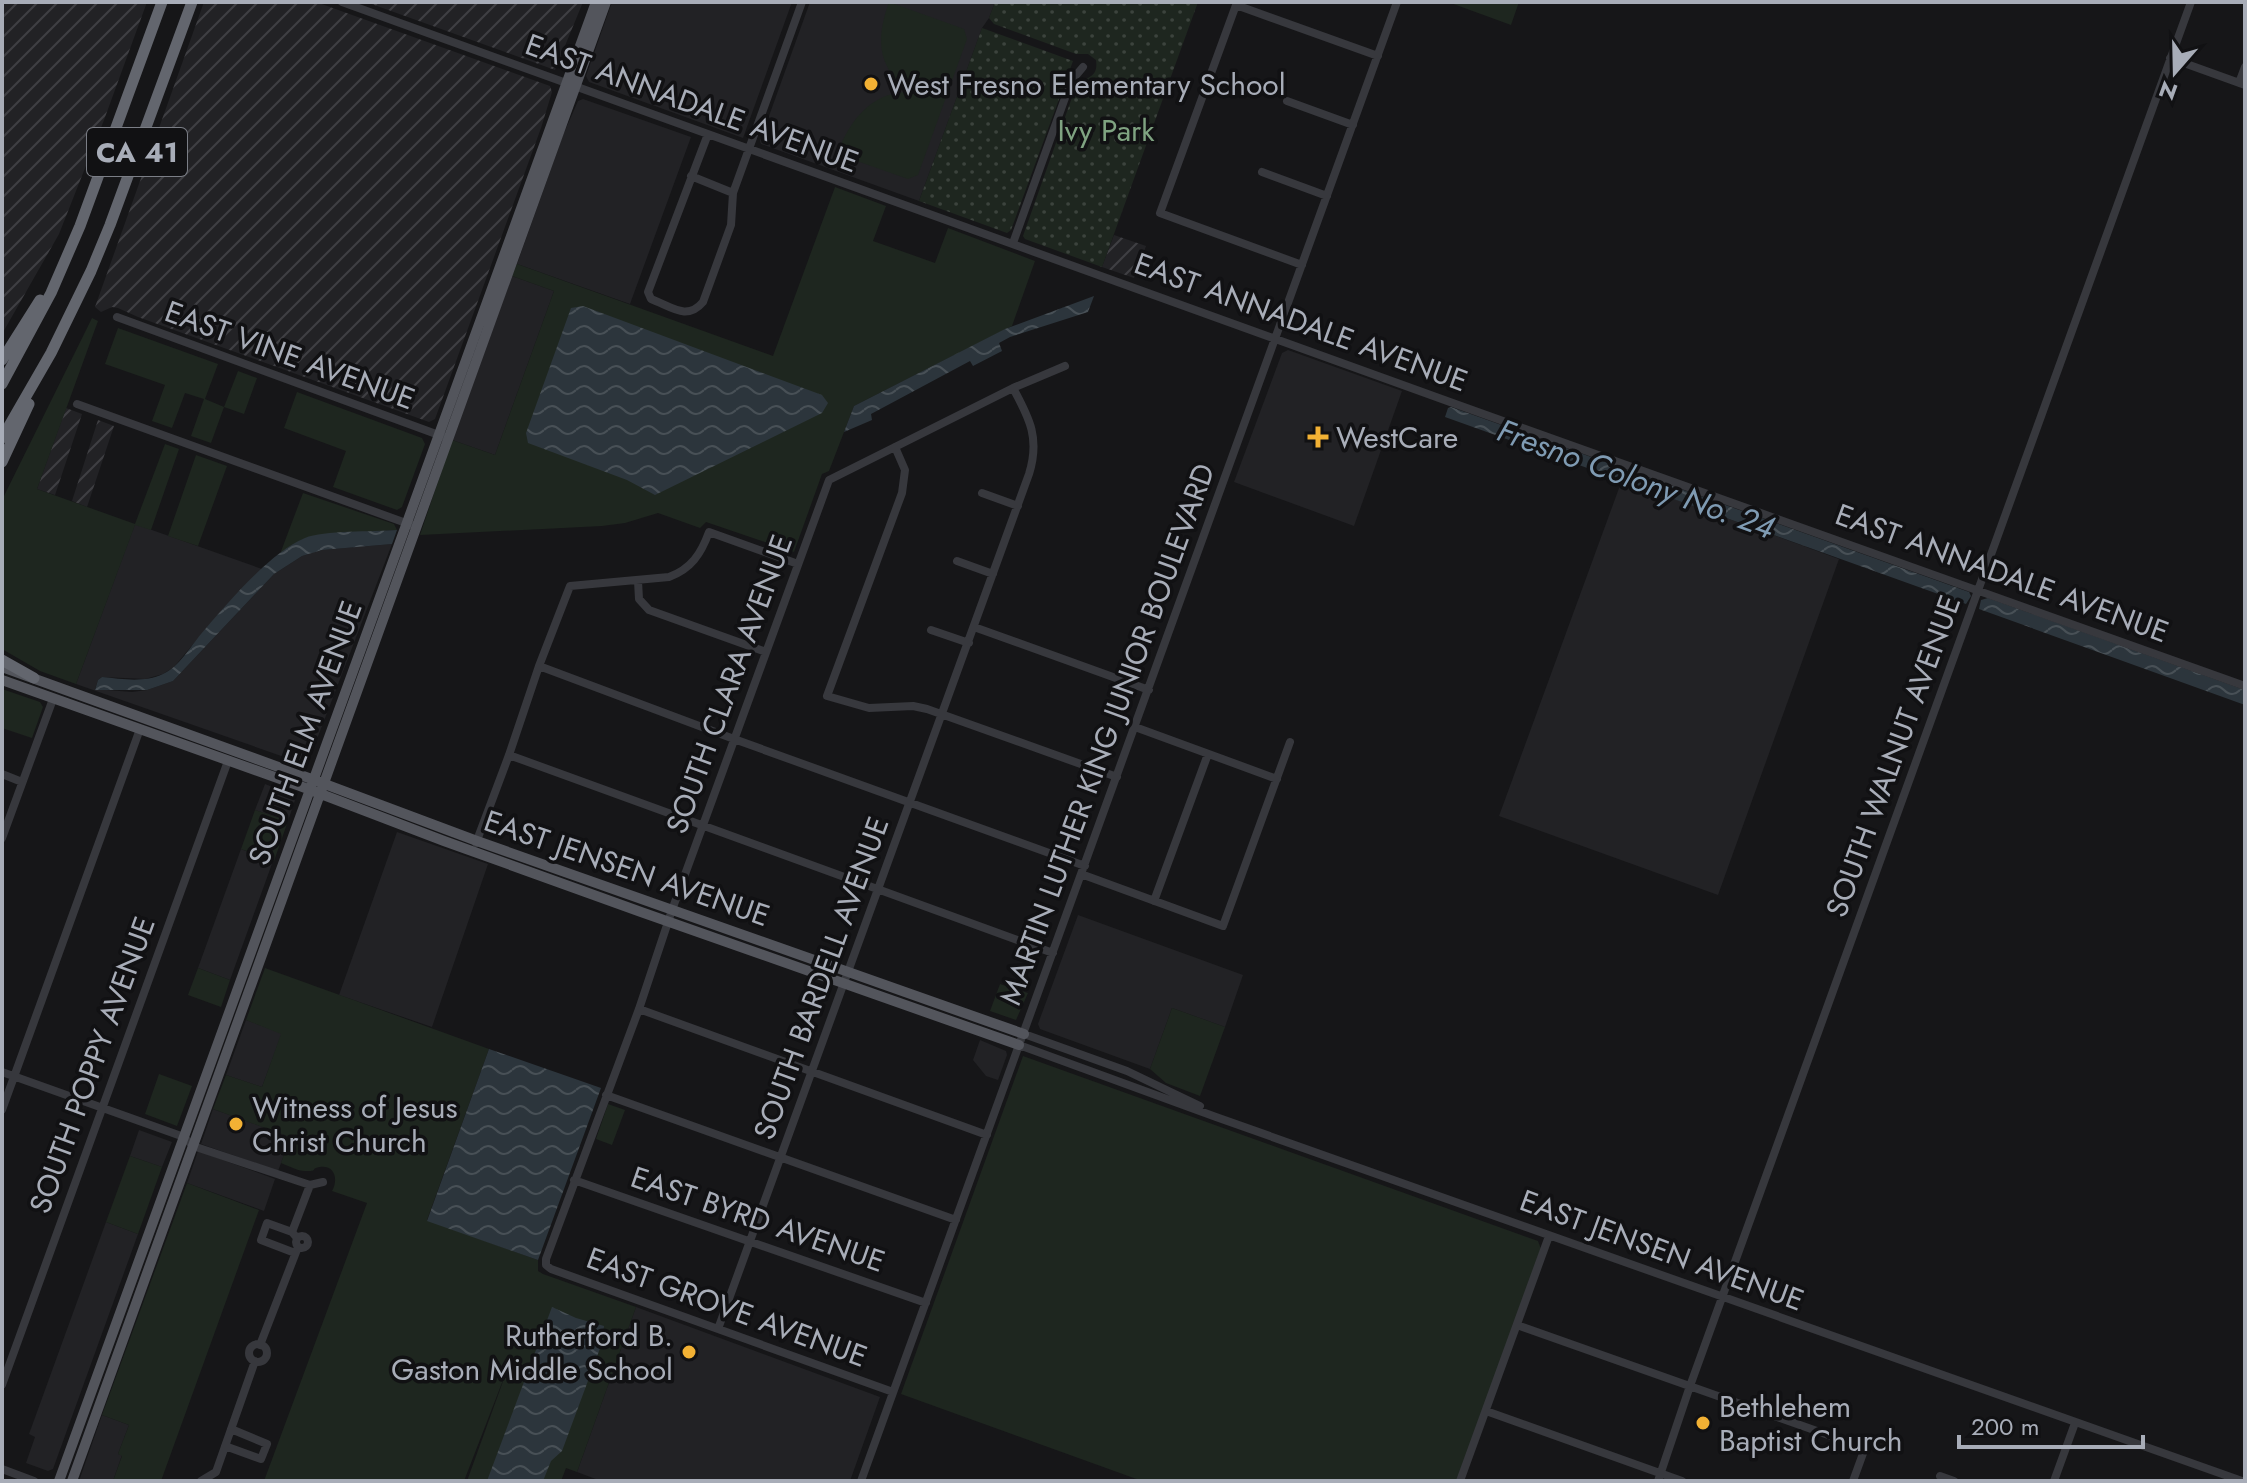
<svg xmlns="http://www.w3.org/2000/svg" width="2247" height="1483" viewBox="0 0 2247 1483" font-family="Jost,sans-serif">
<defs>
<pattern id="industrial-furrows" width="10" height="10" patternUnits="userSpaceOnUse" patternTransform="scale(2)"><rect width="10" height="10" fill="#222225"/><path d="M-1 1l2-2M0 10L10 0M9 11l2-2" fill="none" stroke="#3f3f43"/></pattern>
<pattern id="park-dots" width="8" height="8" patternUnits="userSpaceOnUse" patternTransform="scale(2)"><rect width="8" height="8" fill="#1e261f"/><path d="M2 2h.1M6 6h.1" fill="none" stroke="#3c433d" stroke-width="1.8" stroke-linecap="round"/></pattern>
<pattern id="water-waves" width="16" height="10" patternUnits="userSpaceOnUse" patternTransform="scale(2)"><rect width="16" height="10" fill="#2c353c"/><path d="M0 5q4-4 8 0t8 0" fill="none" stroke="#485056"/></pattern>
</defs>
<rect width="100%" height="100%" fill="#161618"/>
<!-- built -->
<path fill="#222225" d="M612,2H792L743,138L589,82L586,76Z
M810,2H995L989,18L982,28L919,201L761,144L760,141Z
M583,99L691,137L630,304L517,264L563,135L578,101Z
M512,276L554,291L495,455L452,440Z
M1288,350L1402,391L1354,526L1234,482L1282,353Z
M1622,480L1839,559L1718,895L1499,816Z
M135,524L262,569L210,624L174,667L163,674L145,679L102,677L98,680L95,689L132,692L147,690L173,681L274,574L302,556L322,550L392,544L307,765L76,684Z
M265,784L293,795L295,800L288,821L255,810Z
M397,832L488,864L432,1027L339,995Z
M241,849L273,861L230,980L198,968Z
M1078,915L1243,975L1225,1027L1172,1008L1150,1069L1040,1029L1038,1024Z
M246,1020L282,1033L262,1087L226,1075Z
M980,1040L1006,1051L1007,1055L998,1080L986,1076L973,1060Z
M213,1109L291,1137L278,1171L201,1144Z
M139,1130L172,1142L162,1167L130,1156Z
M198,1151L275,1179L264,1211L187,1183Z
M106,1222L138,1234L53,1469L48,1471L26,1463L35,1437L29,1434Z
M636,1307L880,1397L850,1481H601L577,1472Z
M102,1415L129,1425L118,1454L122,1455L113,1481H80V1478Z"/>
<!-- industrial -->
<path fill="url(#industrial-furrows)" d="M2,2H147L104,120L59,234L2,334Z
M204,2H316L550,86L552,92L541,128L435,419L429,422L138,317L118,308L112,307L101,312L95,307Z
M366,2H583L555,70Z
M1114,235L1146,246L1134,278L1102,267Z
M66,408L82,414L55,495L37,489Z
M98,420L114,426L87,507L72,501Z"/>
<!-- grass -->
<path fill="#1e261f" d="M889,2L964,29L967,39L918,175L908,179L837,154C849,122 870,93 907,92C877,64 876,39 889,2Z
M1448,2H1519L1511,25Z
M835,187L886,206L873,241L935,263L948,228L1035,261L1012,326L854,406L829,471L822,474L794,552L706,522L700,528L658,513L625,523L602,526L420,535L452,440L495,455L554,291L512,276L517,264L773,356Z
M92,318L98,321L37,489L135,524L165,444L179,449L151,530L135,525L76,684L40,671L2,649V500Z
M118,328L218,364L205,399L224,407L238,371L257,378L244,414L224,407L211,443L191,436L204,399L185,393L172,428L152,421L165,385L105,364Z
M297,392L422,438L425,444L402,507L397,510L333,487L346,451L284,428Z
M196,455L227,466L198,546L168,536Z
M303,493L394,524L397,530L321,535L301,540L280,554Z
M2,689L40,702L43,707L32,738L2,728Z
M255,810L288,821L274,861L241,849Z
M198,968L230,980L221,1007L188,995Z
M265,968L489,1049L427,1220L538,1260V1271L543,1274L636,1307L577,1472L566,1468L561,1481H467L510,1362L464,1481H264L367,1203L332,1191C338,1181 336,1165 320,1167C309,1169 319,1171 307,1171C299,1172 289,1166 281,1163L290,1137L213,1109L226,1075L262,1087L281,1034L246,1020Z
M1000,984L1028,993L1016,1020L990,1011Z
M1172,1008L1225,1027L1200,1096L1166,1083L1150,1069Z
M1023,1056L1538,1241L1541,1249L1457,1481H1142L901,1394Z
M159,1074L192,1086L177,1126L145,1114Z
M608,1104L625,1110L612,1145L596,1139Z
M130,1156L162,1167L138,1234L106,1222Z
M187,1183L259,1210L161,1481H113L122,1456L118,1454L129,1425L102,1415Z"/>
<!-- park -->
<path fill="url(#park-dots)" d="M995,2H1198L1102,267L1025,239L1023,236L1075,89C1083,75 1099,81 1096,60L1088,54H1076L994,24L989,18Z
M982,28L1073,61L1011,230L1007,233L919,201Z"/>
<!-- water -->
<path fill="url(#water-waves)" d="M1094,296L1088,312L1010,337L999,343L1002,351L973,366L970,361L871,414L872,420L844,432L854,406L1005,329Z
M583,306L822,395L828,403L822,413L655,495L627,480L528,443L526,433L571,308Z
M1451,407L1969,592L1971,596L1966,604L1445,417L1448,408Z
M397,530L392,544L322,550L302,556L274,574L173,681L147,690H95L98,680L102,677C122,679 144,683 163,674C179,667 190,647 201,634C225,606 270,552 305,538C324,530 373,532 397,530Z
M1988,598L2245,690V705L1979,609L1981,600Z
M489,1049L601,1088L538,1260L427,1221Z
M552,1307L576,1318L604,1326L602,1343L562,1451L551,1461L543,1481H487Z"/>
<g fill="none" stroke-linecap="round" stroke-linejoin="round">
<!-- minor -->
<path stroke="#37383d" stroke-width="8" d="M342,2L1450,402L2245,686
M2170,58L2245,85
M2239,83L2245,67
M1287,101L1353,125
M708,134L648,292L651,299C672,307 687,321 703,302L731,225L733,193L802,2
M1262,172L1327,196
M691,176L733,193
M1013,243L1065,98L1073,79L1083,67
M1302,265L1160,213L1236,5L1378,56
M117,317L447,438
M77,404L417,527
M895,447L905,470L902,493L827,696L869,708L913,706L927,709L1117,777
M982,493L1018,506
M957,561L993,574
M638,581L639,599L649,610L766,652
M974,627L1149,690
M931,630L969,643
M539,666L734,739L1085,866
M1135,727L1277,779
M509,755L1053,953
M2,774L22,782
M2,838L53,699
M476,843L509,755L539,666L570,586L669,577C691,569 701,554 709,532L798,564
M1081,874L1223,926L1290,742
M1154,901L1208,754
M639,1009L987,1135
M1024,1034L1127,1071L1200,1106
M1019,1045L1216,1117L2242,1481
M2,1072L184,1137L193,1146L310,1185L323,1182
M606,1095L956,1220
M2,1110L140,729
M574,1180L926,1303
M292,1232L267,1223L261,1240L295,1253
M296 1242a6 6 0 1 1 12 0a6 6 0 1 1-12 0Z
M297,1238L292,1232L310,1185
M1517,1325L1865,1448L1853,1481
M718,1329L1029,474C1040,439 1030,419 1013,388
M249 1353a9 9 0 1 1 18 0a9 9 0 1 1-18 0Z
M260,1345L298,1247
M2,1385L228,761
M893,1392L551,1269L546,1265V1259L639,1009L672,910L829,480L1013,388L1065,366
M1486,1411L1682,1481
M225,1446L261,1459L267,1444L231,1429
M2,1469L34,1481
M1940,1476L1954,1481
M201,1481L216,1472L255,1361
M861,1481L1397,2
M1460,1481L1549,1236
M1658,1481L1690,1386L2191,2
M2054,1481L2075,1423"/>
<!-- major -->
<path stroke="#53555c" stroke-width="10" d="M2,667L306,777L477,841L1024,1034
M2,680L300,786L444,841L641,912L1019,1045
M59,1481L596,2
M72,1481L606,2"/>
<!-- highway -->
<path stroke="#63666e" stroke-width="11" d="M2,360L40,300
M2,384L51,293L80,226L162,2
M2,438L51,353L91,271L110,225L192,2
M2,462L29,404
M2,660L34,678"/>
</g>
<!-- markers -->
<g fill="#f2b134" stroke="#111113" stroke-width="3">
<circle cx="871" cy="84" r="8"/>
<path d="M1314 425h8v8h8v8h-8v8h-8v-8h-8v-8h8z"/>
<circle cx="236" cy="1124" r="8"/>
<circle cx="689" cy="1352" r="8"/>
<circle cx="1703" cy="1423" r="8"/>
</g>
<g text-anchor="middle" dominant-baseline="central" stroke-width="7" stroke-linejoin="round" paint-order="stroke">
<!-- shield labels -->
<rect fill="#111113" stroke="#7b7e86" stroke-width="2" x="87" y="128" width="100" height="48" rx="6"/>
<g font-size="28" font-weight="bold" fill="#a8adb8">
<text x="137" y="152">CA 41</text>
</g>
<!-- poi labels -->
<g font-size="30" fill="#a8adb8" stroke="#111113" text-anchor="start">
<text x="887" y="84">West Fresno Elementary School</text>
<text x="1336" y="437">WestCare</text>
<text x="252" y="1107">Witness of Jesus<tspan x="252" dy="34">Christ Church</tspan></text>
<text x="673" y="1335" text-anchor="end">Rutherford B.<tspan x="673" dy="34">Gaston Middle School</tspan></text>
<text x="1719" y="1406">Bethlehem<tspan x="1719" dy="34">Baptist Church</tspan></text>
</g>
<!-- street labels -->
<g font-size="30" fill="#a8adb8" stroke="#111113">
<text transform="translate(692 103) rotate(20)">EAST ANNADALE AVENUE</text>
<text transform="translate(1301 322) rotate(20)">EAST ANNADALE AVENUE</text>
<text transform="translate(290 355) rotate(20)">EAST VINE AVENUE</text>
<text transform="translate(2002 573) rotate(20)">EAST ANNADALE AVENUE</text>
<text transform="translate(729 684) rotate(-70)">SOUTH CLARA AVENUE</text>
<text transform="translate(305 733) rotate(-70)">SOUTH ELM AVENUE</text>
<text transform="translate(1107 734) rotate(-70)">MARTIN LUTHER KING JUNIOR BOULEVARD</text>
<text transform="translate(1893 756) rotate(-70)">SOUTH WALNUT AVENUE</text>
<text transform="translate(627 868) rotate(19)">EAST JENSEN AVENUE</text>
<text transform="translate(821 978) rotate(-70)">SOUTH BARDELL AVENUE</text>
<text transform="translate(92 1065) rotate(-70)">SOUTH POPPY AVENUE</text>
<text transform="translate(758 1219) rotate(19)">EAST BYRD AVENUE</text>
<text transform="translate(1662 1250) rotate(20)">EAST JENSEN AVENUE</text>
<text transform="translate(727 1307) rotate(20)">EAST GROVE AVENUE</text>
</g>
<!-- park labels -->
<g font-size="30" fill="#7fa381" stroke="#111113">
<text x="1106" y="130">Ivy Park</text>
</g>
<!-- water labels -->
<g font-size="32" font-style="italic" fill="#7f9bb3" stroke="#111113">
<text transform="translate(1636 479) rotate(20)">Fresno Colony No. 24</text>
</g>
</g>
<!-- border -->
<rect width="2247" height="1483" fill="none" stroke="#a8adb8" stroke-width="8"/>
<!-- north arrow -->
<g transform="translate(2175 72) rotate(200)" stroke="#111113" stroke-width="6" paint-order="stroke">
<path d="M0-6L14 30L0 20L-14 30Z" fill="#a8adb8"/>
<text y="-12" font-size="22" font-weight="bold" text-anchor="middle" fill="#a8adb8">N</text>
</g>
<!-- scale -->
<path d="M1959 1435v12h184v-12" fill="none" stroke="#a8adb8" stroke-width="4"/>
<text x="1971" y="1435" font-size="24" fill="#a8adb8" stroke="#111113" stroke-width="6" paint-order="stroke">200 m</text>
</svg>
